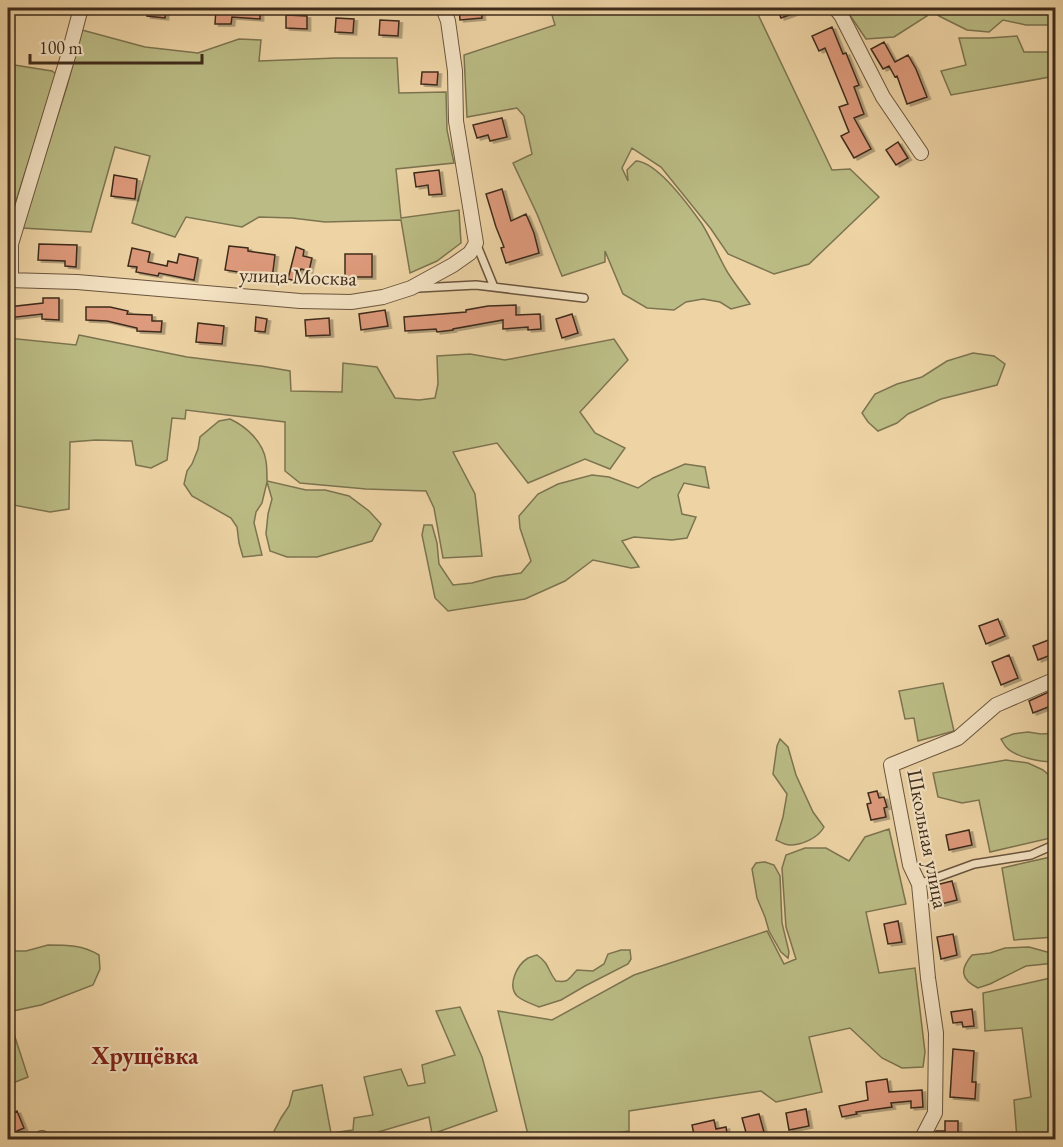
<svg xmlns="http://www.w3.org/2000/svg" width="1063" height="1147" viewBox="0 0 1063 1147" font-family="'EB Garamond',serif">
<defs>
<filter id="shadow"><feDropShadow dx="3.5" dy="2" stdDeviation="0" flood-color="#0004"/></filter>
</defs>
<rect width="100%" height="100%" fill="#eed4a5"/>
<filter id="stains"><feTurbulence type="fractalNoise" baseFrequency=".00333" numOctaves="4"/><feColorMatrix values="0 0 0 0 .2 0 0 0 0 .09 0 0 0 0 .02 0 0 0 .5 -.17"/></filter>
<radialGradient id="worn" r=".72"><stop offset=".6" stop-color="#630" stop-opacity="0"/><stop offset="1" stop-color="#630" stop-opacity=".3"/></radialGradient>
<!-- green -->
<path fill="#bbbc85" stroke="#7c7450" stroke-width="1.5" d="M561,8H755L832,170L850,169L879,197L809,264L774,274L728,254L711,229L661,167L632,148L622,168L628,181L627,170L636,161C658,162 690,207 702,224C712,240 719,258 728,273C735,284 743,294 750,304L731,309L720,302L703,299L686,302L674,310L647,308L623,294L605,251V262L562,276L537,214L513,163L532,154L524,116L517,108L467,117L464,55L555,25L551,12Z
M845,8H917L927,16L894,37L866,39Z
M930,8H1055V25H1026L1003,20L989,32L967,30L939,16Z
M82,30L145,47L198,53L239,39L261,40L259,61L336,58H397L399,93L446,92L447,130L454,163L396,169L401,218L459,210L461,243L437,261L410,273L401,220L325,222L292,218L259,217L242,227L186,217L175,237L132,223L150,156L115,147L91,232L22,228L67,86Z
M1017,36L1024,52H1055V76L951,95L941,71L966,65L959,38H989Z
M8,64L52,71L56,74L12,214H8Z
M79,335L187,357L261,366L290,371L291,391L342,392L343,363L377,367L395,398L419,400L435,398L438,384L437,356L470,354L505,360L614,339L628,360L580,412L595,433L625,448L610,469L585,459L528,483L497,443L453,452L475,494L482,556L443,558L434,508L426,491L366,489L300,483L285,471V422L186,410L185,419L172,418L167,460L151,468L136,465L132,441L96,440L70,442L69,509L50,512L8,504V338L76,345Z
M973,353L994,356L1005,364L997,385L941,399L908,414L897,423L878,431L868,422L862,413L875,394L897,384L922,377L947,361Z
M230,419C247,427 263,442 266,461C267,467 267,474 267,481L306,490H325L349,496L369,511L381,524L372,541L317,557H287L270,551L266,534L268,514L272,499L267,482L262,503L256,512L254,523L262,555L243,557L239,543L237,527L231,518L192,496L184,484L187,471L192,464L198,449L200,437L219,421Z
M685,464L705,467L709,488L684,483L678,495L682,514L696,517L687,538L672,540L634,537L622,541L639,567L631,568L593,560L565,581L525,599L448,611L435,598L422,535L424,525H432L437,543L439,564L453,585L472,583L494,577L521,573L531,561L520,528L519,516L538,494L558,484L592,475L609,477L638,488L653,478Z
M943,683L954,731L918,741L914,718L905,719L899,691Z
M1028,732L1041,734L1055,733V762C1042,762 1017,758 1007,748C1004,745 1003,742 1001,739L1013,734Z
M780,739L788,747L796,775L813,812L824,827C818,838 802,845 790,845C785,845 780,842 776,840L783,817L787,794L773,774L777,746Z
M1006,760L1028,763L1043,770L1052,778L1055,792V837L990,852L979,800L962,803L938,797L933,773Z
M889,829L906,904L866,912L879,973L915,968L925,1052L923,1067L902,1068L882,1058L850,1028L809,1037L822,1092L776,1102L761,1091L629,1111V1131L580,1139H529L498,1011L552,1020L634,975L767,931L784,964L796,959L786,927L782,868L786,855L805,848H826L849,861L865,837Z
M1055,856V937L1014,940L1002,868Z
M765,862L774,865L780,876L782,923L789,952L788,958L781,952L769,931L765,917L757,898L752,869L756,863Z
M48,945C67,945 83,945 99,955L100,969L93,985L41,1005L8,1012V951H26Z
M1029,947L1047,952L1055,951V963L1026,966L990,984L978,988C960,979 960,969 972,955L990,953L1005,948Z
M621,950H630L631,959L628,964L585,986L561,1000L539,1007C532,1004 523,1001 517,996C507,985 517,965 528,958C528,958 536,955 537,955C550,964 547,970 556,981C569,983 568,979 577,970L593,971L604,964L608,954Z
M1055,977V1139H1017L1014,1100L1031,1097L1022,1028L985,1031L983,993Z
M460,1007L482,1057L497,1111L432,1134L429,1117L378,1132L379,1139H270L281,1118L289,1106L293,1091L322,1085L331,1133L353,1130L354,1118L373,1115L364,1077L401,1069L408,1086L425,1083L422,1065L455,1055L436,1011Z
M8,1034H14L28,1077L8,1085Z"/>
<!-- building -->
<path fill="#de9a7c" stroke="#3e2b1b" stroke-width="1.5" filter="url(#shadow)" d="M148,8H166L165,18L147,16Z
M216,8H260V19L232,17L231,24H215Z
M459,8H481L482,18L460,20Z
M777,8H808L781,18Z
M286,15L307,16V29L286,28Z
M336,18L354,19L353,33L335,32Z
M380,20L399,21L398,36L379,35Z
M832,27L843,54L846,53L859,85L854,87L864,114L854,118L871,149L854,158L841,136L849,132L839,107L848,104L825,48L819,51L812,36Z
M884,42L895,62L908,55L916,69L927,97L907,104L897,76L895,77L889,66L883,69L871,49Z
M422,72H438L437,85L421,84Z
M502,118L507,137L490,141L488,135L477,138L473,125Z
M898,142L908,158L896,165L886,150Z
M439,170L442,194L429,195L428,185L416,187L414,173Z
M114,175L137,179L135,199L111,196Z
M502,189L511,221L526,214L534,233L539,253L506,263L501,248L504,247L496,227L486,194Z
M39,244L77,245L76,267L65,266V261L38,260Z
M229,246L248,248V251L275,255L272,279L256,277L257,275L225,270Z
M296,247L304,250L303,256L312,258L309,271L301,269L297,281L288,279Z
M132,248L150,252L148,262L167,266L168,261L177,263L179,254L198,258L194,280L159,273L158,276L136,272L137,267L128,266Z
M345,254H372V277H345Z
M43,298H59V320L42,319V314L8,318V307L43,303Z
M516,305V315L540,314L541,329L528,330V327L503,329V320L453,329V330L437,332L436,329L405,331L404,317L466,312V310L488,306Z
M86,307H110L128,311L127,314L152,315V321H162L161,332L137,331V328L107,321L86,320Z
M385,310L388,326L361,330L359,314Z
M572,314L578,333L562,338L556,319Z
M256,317L267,319L265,332L255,331Z
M329,318L330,335L306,336L305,320Z
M198,323L224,326L222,344L196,342Z
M998,619L1005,636L986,644L979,626Z
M1056,637V653L1038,660L1033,646Z
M1009,655L1018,678L1001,685L992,662Z
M1053,690L1056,695V704L1033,713L1029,701Z
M877,791L879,798L884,797L887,807L884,808L886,817L871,820L867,804L871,803L868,793Z
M969,830L972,845L949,850L946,835Z
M952,881L957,900L941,904L936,885Z
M898,921L902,942L888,944L884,924Z
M953,934L957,955L941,959L937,937Z
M972,1009L974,1026L963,1027L962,1022L953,1023L951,1012Z
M953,1049L974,1051L972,1082H976L975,1099L950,1097Z
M887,1079L889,1092L922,1090L923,1107L911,1108V1101L891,1103L892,1107L856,1112L857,1114L842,1117L839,1106L868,1100L866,1082Z
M806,1109L809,1126L789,1130L786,1113Z
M17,1111L24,1128L8,1135V1115Z
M759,1114L764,1132L747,1136L742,1118Z
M714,1120L716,1129L726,1127L728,1140H695L692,1125Z
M945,1121H958V1140H931L936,1131H945Z"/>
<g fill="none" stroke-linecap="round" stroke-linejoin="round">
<defs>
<path id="service" d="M476,243L494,287
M419,288L476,285L584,298
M919,884L974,864L1031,855L1056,844"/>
<path id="minor" d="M835,8L841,15L883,97L921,153
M8,280L77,282L300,301L351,302L383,297L411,288L453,265L470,253L476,243L456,121L455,71L448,21L443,8
M11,280V244L69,53L81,8
M40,1140L42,1138
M921,1140L935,1113L936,1033L928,978L919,884L910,865L891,765L958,738L996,705L1056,679"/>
</defs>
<!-- service casing -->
<use href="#service" stroke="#6a553e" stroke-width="10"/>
<!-- minor casing -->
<use href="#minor" stroke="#6a553e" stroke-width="16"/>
<!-- service -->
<use href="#service" stroke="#f4e3c4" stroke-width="7"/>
<!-- minor -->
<use href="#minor" stroke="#f4e3c4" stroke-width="14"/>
</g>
<g text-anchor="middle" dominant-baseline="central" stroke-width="4.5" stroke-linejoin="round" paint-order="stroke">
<!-- street labels -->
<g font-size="21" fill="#3e2b1b" stroke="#f4e3c4">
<text transform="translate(298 276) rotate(2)">улица Москва</text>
<text transform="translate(928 839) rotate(79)">Школьная улица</text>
</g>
<!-- quarter labels -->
<g font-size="24" font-weight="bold" fill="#7a1f14" stroke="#f4e3c4">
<text x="145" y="1055">Хрущёвка</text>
</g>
</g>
<!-- margin -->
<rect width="1063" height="1147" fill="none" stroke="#eed4a5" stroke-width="30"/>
<rect x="9" y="9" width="1045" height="1129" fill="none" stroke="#3e2b1b" stroke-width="3"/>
<rect x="15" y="15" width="1033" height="1117" fill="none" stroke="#3e2b1b" stroke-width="1.5"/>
<!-- scale -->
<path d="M30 54v9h172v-9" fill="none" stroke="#3e2b1b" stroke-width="3"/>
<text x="39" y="54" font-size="18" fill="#3e2b1b" stroke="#f4e3c4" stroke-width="4.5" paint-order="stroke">100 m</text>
<rect width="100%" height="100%" filter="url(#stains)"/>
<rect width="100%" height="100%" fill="url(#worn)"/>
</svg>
